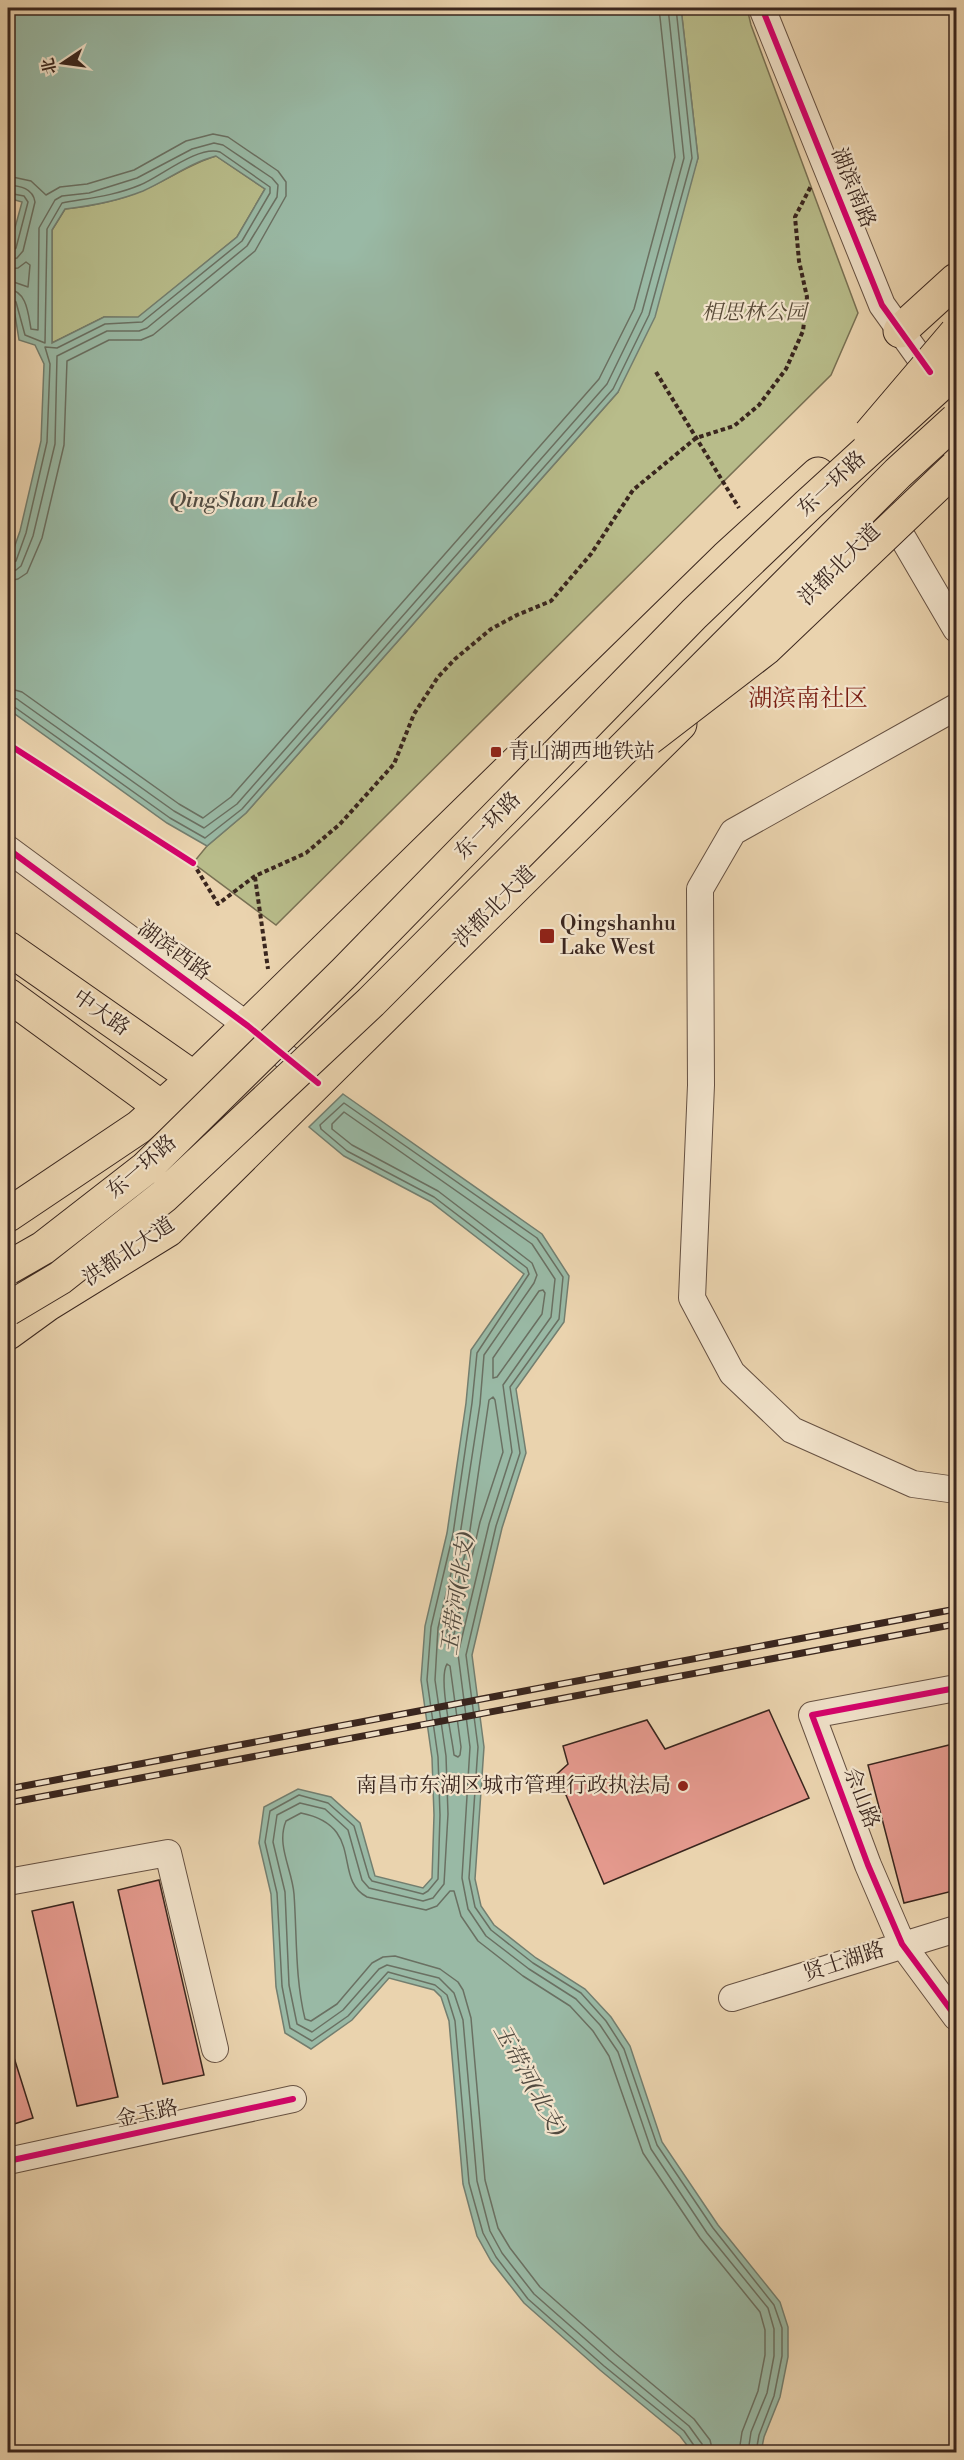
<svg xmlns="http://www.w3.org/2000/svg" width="964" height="2460" viewBox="0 0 964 2460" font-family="'Libre Bodoni','Noto Serif SC',serif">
<rect width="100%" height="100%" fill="#ead3ae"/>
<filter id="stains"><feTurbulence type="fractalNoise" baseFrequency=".00333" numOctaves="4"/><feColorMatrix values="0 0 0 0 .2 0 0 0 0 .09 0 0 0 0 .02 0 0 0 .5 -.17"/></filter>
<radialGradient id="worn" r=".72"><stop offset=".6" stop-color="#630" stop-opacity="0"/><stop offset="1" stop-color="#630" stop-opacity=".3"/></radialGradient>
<!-- green -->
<path fill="#b8bc8a" stroke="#797154" stroke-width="1.5" d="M681,8H747L751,25L858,313L831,375L276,925L193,863L207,846L246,813L618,392L698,158Z
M216,156L265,189L237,237L138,318L104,317L52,343V230L65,209C91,206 119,201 143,190C168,180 189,164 216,156Z"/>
<!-- water -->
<path fill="#99b9a5" stroke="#737e6f" stroke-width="1.5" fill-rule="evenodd" d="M8,8H681L698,158L655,317L618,392L246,813L207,846L167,823L8,709V565L20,531L41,441L44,364L35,345L19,340L15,315L8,296V276L10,246L22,202L8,198ZM216,156L265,189L237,237L138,317H104L52,343V230L65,209C91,206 118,201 143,191C168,180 189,163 216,156Z
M343,1094L542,1234L569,1276L564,1322L516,1389L526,1453L502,1528L472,1655L484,1747L475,1879L481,1906L494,1925L536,1958L585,1989L611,2017L630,2046L662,2142L718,2225L780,2302L788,2327V2357L780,2397L764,2437L761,2452H692L680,2436L600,2370L524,2303L491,2261L477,2236L463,2184L449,2021L441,1997L434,1990L389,1978L352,2020L311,2049L285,2033L276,1987L271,1894L259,1843L264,1807L298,1789L331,1797L360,1823L375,1876L423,1888L432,1878L434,1815L432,1758L421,1680L425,1626L447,1533L466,1403L471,1350L524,1274L431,1202L344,1156L309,1127Z"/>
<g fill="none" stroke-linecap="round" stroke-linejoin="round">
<!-- shore -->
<path stroke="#6a7062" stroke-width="1.5" d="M8,176L31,181L46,195L60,187L87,184L134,170L186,141L213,134L228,137L278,171L286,182V196L255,251L153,335L141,340H109L67,361L64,445L42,538L27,573L18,579L8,581
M8,185C20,186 33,188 35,202L23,251L17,258L8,260
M8,193L24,196L28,202L16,248L8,253
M8,269L18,268L26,262L30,265L28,287L8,280
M8,289C27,291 28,313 31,329L38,330L39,228L55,200L62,196L89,193L137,178L192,149L214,143L223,145L272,178L278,185L277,197L247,246L147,328L139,331H107L57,356L55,444L33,536L21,566L16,570L8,572
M8,297L16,302L25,335L45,343L47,229L62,203C89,198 114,196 140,185C160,177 198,145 220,152L270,187V193L242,241L142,322L105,324L57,348L45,347L50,364L47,442L26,533L16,561L8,564
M8,688L22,692L179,804L203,818L231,797L599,379L634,309L675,157L659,8
M8,697L17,699L174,811L204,828L237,804L607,384L642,312L684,158L668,8
M8,704L13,706L170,818L205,838L242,809L613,389L649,315L692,158L676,8
M543,1290L545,1293L542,1314L497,1377L493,1378V1358L539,1291Z
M493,1397L495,1400L503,1452L480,1522L453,1639L449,1642L447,1639V1630L469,1537L489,1400Z
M447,1664L450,1666L461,1747L460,1755L458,1757L454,1755C452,1736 438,1678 447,1664Z
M696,2452L695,2447L684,2431L604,2366L528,2299L496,2257L483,2233L469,2183L455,2021L447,1995L435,1985L388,1972L348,2016L312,2041L290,2028L282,1986L277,1893L265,1842L270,1811L299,1795L328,1803L354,1826L369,1877L372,1881L423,1894L428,1891L438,1879L440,1815L438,1757L427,1680L431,1627L453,1534L472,1403L477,1353L529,1274L527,1268L434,1197L347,1151L321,1129L320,1125L344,1103L537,1238L563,1277L559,1319L510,1387L520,1453L496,1526L466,1655L478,1747L469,1878L475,1907L491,1930L533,1963L581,1993L606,2021L624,2049L657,2145L713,2228L774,2305L782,2328V2356L774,2396L759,2435L756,2452
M704,2452L702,2444L689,2426L609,2360L534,2294L502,2253L490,2231L477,2181L463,2020L454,1993L439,1978L387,1965L379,1969L343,2010L312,2032L297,2024L289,1985L285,1892L273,1842L277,1815L300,1803L325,1809L348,1830L362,1880L369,1888L423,1901L433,1898L444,1884L448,1814L446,1756L435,1680L438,1628L460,1535L480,1404L484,1355L534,1283L537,1275L532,1263L438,1191L352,1145L332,1129V1124L344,1112L532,1244L555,1279L551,1317L503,1385L512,1452L489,1524L458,1654L470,1747L462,1878L468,1909L486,1936L529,1969L576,1999L600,2025L618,2052L651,2149L707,2233L768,2308L774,2329V2356L767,2393L751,2432L748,2452
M713,2452L710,2440L694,2419L615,2353L540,2287L510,2248L498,2228L485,2180L471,2018L463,1990L458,1982L440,1969L395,1956L383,1957L372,1963L337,2004L311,2021L305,2019C295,1978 297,1936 294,1894C292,1869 276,1845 286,1821L301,1813C366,1826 332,1879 367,1897L426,1910L437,1906L450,1891H454L461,1916L478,1941L523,1976L570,2006L593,2031L609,2056L643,2153L700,2238L760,2312L765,2330V2355L758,2391L742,2432L739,2452"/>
</g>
<!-- building -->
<path fill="#e4998d" stroke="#3a261e" stroke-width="1.5" d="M769,1710L809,1798L604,1884L557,1774L568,1764L563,1746L647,1720L665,1749Z
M957,1743V1890L904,1903L868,1765Z
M159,1880L204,2075L163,2084L118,1890Z
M73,1902L118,2097L77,2106L32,1911Z
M11,2048L33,2118L8,2126V2049Z"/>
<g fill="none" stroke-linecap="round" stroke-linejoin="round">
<defs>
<path id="minor" d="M762,8L882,305L930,372
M890,516L956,629
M956,707L733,832L700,889L701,1085L692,1298L732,1373L792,1430L913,1484L956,1490
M8,849L248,1026L313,1079
M956,1688L812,1715L868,1865L902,1944L956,2017
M8,1882L168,1853L215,2049
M732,1998L956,1929
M8,2161L293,2099"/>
<path id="major" d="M900,331L956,280
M8,948L194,1078
M8,995L161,1107
M8,1215L139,1127L194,1078L726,558L818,474
M8,1333L48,1304L168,1230L680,724"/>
</defs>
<!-- minor casing -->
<use href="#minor" stroke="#665142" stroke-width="28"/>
<!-- major casing -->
<use href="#major" stroke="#3a261e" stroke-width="35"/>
<!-- path -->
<path stroke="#3a261e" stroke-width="4" stroke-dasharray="4.5 3" stroke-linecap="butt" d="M656,372L739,508
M193,863L218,904L255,876L306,853L340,824L394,764L414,714L438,677L455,659L491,629L517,615L551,601L591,554L633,490L696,438L734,426L759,405L786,369L803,331L807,297L799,261L795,217L811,186
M255,877L268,969"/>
<!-- minor -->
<use href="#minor" stroke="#f1e2ca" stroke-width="26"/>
<!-- major -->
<use href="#major" stroke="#ead3ae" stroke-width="33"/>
<defs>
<path id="rail" d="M8,1789L956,1609
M8,1803L956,1624"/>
</defs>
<!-- rail casing -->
<use href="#rail" stroke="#3a261e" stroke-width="7"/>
<!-- rail -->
<use href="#rail" stroke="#f1e2ca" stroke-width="4.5" stroke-dasharray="14" stroke-linecap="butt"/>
<defs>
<path id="major-bridge" d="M870,434L956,333
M648,739L765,649L956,467"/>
<path id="highway-bridge" d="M8,1268L43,1248L146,1168L345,972L694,614L808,505L956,370
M8,1309L60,1278L164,1196L371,1002L898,473L956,420"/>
</defs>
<!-- major-bridge casing -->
<use href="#major-bridge" stroke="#3a261e" stroke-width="35" stroke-linecap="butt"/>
<!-- highway-bridge casing -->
<use href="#highway-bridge" stroke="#3a261e" stroke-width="35" stroke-linecap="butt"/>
<!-- major-bridge -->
<use href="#major-bridge" stroke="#ead3ae" stroke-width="33"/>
<!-- highway-bridge -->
<use href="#highway-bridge" stroke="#ead3ae" stroke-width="33"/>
<defs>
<path id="cycleway" d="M762,8L882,305L930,372
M8,744L193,863
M8,849L248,1026L318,1083
M956,1688L812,1715L868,1865L902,1944L956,2017
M8,2161L293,2099"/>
</defs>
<!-- cycleway casing -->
<use href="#cycleway" stroke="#f1e2ca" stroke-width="10"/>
<!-- cycleway -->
<use href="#cycleway" stroke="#d6006c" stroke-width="6"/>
</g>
<!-- markers -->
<g fill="#8f2418" stroke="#f1e2ca" stroke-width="2">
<rect x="490" y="746" width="12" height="12" rx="3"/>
<rect x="539" y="928" width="16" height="16" rx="3"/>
<circle cx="683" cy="1786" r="6"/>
</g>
<g text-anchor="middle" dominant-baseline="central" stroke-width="4.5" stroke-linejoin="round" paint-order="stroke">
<!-- street labels -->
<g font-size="21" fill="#3a261e" stroke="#f1e2ca">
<text transform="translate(853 188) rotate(68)">湖滨南路</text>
<text transform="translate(832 484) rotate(-43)">东一环路</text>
<text transform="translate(840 565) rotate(-45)">洪都北大道</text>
<text transform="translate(488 826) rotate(-46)">东一环路</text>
<text transform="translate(495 907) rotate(-45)">洪都北大道</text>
<text transform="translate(174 951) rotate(36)">湖滨西路</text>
<text transform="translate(101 1013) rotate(35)">中大路</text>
<text transform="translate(142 1167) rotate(-41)">东一环路</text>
<text transform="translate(129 1252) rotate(-34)">洪都北大道</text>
<text transform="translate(861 1798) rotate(69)">佘山路</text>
<text transform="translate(844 1962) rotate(-18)">贤士湖路</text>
<text transform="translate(147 2114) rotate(-12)">金玉路</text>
</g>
<!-- park labels -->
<g font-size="21" font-style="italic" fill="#5a4c39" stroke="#f1e2ca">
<text x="754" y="313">相思林公园</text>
</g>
<!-- poi labels -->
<g font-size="21" fill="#3a261e" stroke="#f1e2ca" text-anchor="start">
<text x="508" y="752">青山湖西地铁站</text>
<text x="560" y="924">Qingshanhu<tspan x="560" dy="24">Lake West</tspan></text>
<text x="671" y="1786" text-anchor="end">南昌市东湖区城市管理行政执法局</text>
</g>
<!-- water labels -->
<g font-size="22" font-style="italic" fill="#524b40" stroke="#f1e2ca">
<text x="243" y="500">QingShan Lake</text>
<text transform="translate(458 1594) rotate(-82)">玉带河(北支)</text>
<text transform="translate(529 2080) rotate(61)">玉带河(北支)</text>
</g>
<!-- quarter labels -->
<g font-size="24" fill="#7a1f14" stroke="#f1e2ca">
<text x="808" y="699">湖滨南社区</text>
</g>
</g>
<!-- margin -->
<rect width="964" height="2460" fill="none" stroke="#ead3ae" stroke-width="30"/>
<rect x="9" y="9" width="946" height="2442" fill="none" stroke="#3a261e" stroke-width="3"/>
<rect x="15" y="15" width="934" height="2430" fill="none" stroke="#3a261e" stroke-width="1.5"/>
<!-- north arrow -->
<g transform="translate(63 63) rotate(257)" stroke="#f1e2ca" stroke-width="4.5" paint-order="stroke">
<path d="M0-4.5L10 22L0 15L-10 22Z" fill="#3a261e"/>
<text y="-9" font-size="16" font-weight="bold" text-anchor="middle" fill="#3a261e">北</text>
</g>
<rect width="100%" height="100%" filter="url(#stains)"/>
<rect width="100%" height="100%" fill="url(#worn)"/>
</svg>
